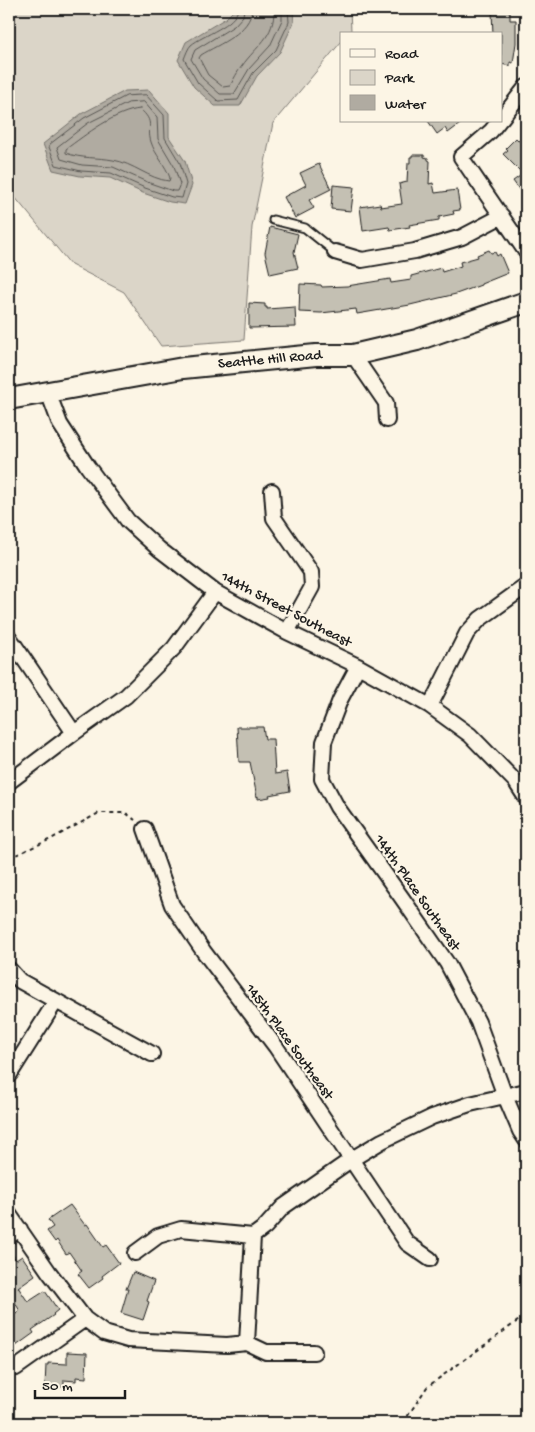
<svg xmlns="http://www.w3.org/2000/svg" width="535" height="1432" viewBox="0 0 535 1432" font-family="'Gochi Hand',sans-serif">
<rect width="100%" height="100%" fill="#fcf5e5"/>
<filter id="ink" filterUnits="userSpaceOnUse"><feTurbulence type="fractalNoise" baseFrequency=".02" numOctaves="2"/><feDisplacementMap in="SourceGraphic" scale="10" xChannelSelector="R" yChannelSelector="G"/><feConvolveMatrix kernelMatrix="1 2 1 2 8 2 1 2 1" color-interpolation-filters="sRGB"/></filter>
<g filter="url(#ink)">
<!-- green -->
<path fill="#dbd5c8" stroke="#7c7872" d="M9,9H350L351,31L349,34H341V42L273,123L252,227L244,340L161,346L124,292L71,265L9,190Z"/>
<!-- water -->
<path fill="#b0aba1" stroke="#75726c" d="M235,9H293L294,22L280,52L257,76L240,106H215L194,87L178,60L186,42L226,18Z
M149,90L169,113V137L185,161L192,185L185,204L170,202L143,193L110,178L80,176L53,170L43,144L81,114L125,91Z"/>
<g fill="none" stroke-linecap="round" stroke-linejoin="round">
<!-- shore -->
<path stroke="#575551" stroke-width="1" d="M238,9C236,25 203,35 191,45C188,48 186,54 184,59L198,83L218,101L238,100L253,73L276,50L289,22L288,9
M244,9L243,16L234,26L195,50L191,59L203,79L220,94H234L249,69L270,46L282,20V9
M252,9C251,32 219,44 201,55L199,58L208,75L223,87L230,86C234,79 237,72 242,66C256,46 275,37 274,9
M146,95L164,115L165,138L180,163L186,184L182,198L172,197L145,188L111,173L81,171L56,165L49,147L50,144L84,118L126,96Z
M144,102L157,117L158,139L174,166L180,184L177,191H173L147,182L113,167L82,165L61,159L57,147L88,123L128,103Z
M140,109C156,123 146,126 151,142C155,155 166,165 170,178L169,181C149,179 133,163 113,160C98,157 81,159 66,153V149C85,135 116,111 140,109Z"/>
</g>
<!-- building -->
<path fill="#c4c0b3" stroke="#1c1c1c" d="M492,11H510V20H516V43L513,63L510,62V66L501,64V34H493Z
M428,121H464L448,133L445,128L437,134Z
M516,138L526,148V199L513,181L523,174L503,154L508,150L506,148Z
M412,155H424V157L428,158V160L430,161L429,184L433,183L435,193L457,190L460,210L453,211L454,214L439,217V220L409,225L410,227L390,230L389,227L363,231L360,207L380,204L381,207L402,204L399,184L407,182L408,163H410V157H412Z
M319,164L331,189L309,200L314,208L295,218L284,197L306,185L300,173Z
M333,185L354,187L351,211L331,209Z
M270,227L298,234L294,252L298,268L270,274L265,253Z
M489,250L491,253L495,252L497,256L500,254L508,273L481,284V285L456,294L410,305L357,314L356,309L321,313L299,312L300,284L321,285L322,287L347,286L390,279L391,283L411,280V276L441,268L442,272L461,266L460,262L478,257L477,255Z
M249,303L265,304V307H267V309L295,307L296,327L249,328Z
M237,727H263L265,739H273L275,774L287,772L290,791L269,795L270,797L258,799V796L257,797L250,762H239Z
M70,1205L85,1225L87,1224L103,1247L106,1245L119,1263L102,1276L103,1278L89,1288L78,1274L82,1271L69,1252L66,1254L57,1240L55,1242L47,1231L53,1227L48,1220Z
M9,1248L16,1260L22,1256L35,1275L18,1287L28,1302L45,1291L58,1310L53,1314L54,1315L32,1330L34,1333L9,1351V1319L20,1311L9,1293Z
M133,1272L154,1281L147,1301L149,1302L143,1320L121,1313L128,1289H126Z
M67,1352L87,1353L86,1378L76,1377V1381L64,1380V1387L45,1386L46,1365H48V1363L67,1364Z"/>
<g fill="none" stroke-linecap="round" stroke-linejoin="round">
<defs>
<path id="lane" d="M273,220L305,228L335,252"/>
<path id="street" d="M501,119L526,87
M499,121L491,131L461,157L526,252
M335,252L362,260L415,251L462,237L502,216
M353,355L386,403L387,420
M48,392L60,424L88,467L128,521L159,549L215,592L287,632L358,666L430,706L470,735L515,781L526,798
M272,491L274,518L311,572L312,587L287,632
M9,637L74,733
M358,666L340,700L324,742L322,779L337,807L402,898L447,963L478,1022L505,1096L520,1131L526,1140
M430,706L467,633L480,619L526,586
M9,782L74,733L126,696L174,648L215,592
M145,829L172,905L204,952L276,1047L407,1243L430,1259
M9,969L20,981L152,1054
M10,1074L56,1001
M9,1214L49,1272L85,1319L104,1333L128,1340L227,1345L247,1343
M9,1236L20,1229
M135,1253L158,1236L181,1229L253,1236
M247,1343L253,1236L265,1227L283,1207L352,1159L382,1141L432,1117L470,1104L526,1091
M247,1343L266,1352H314
M16,1368L85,1319"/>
<path id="secondary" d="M9,399L183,368L316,355H353L417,340L526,302"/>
</defs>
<!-- lane casing -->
<use href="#lane" stroke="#1c1c1c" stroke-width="11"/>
<!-- street casing -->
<use href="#street" stroke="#1c1c1c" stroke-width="18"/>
<!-- secondary casing -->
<use href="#secondary" stroke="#1c1c1c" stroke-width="24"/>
<!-- path -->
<path stroke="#1c1c1c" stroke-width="2" stroke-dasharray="4 4" stroke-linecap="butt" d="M9,858L51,839L99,813H126L135,820
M403,1423L427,1387L526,1315"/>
<!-- lane -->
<use href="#lane" stroke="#fcf5e5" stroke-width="7"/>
<!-- street -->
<use href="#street" stroke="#fcf5e5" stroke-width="14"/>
<!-- secondary -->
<use href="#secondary" stroke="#fcf5e5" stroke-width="20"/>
</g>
</g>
<g text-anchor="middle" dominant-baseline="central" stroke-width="4.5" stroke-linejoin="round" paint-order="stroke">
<!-- street labels -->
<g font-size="15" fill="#1c1c1c" stroke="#fcf5e5">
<text transform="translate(270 360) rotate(-5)">Seattle Hill Road</text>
<text transform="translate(286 610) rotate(28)">144th Street Southeast</text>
<text transform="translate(417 893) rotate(55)">144th Place Southeast</text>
<text transform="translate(289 1042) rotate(54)">145th Place Southeast</text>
</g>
</g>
<!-- margin -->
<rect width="535" height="1432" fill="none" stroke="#fcf5e5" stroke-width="30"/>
<rect x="15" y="15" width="505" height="1402" fill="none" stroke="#1c1c1c" stroke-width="2" filter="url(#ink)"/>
<!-- legend -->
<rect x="340" y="32" width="162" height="90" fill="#fcf5e5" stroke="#a29e95"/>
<rect x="350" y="49" width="25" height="8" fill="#fcf5e5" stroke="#a29e95"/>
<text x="385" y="58" font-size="15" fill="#1c1c1c">Road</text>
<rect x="350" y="70" width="25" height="15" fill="#dbd5c8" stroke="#a29e95"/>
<text x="385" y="82" font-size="15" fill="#1c1c1c">Park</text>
<rect x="350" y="95" width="25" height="15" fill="#b0aba1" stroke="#a29e95"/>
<text x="385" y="108" font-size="15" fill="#1c1c1c">Water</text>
<!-- scale -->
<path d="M35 1390v8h90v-8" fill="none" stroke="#1c1c1c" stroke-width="2.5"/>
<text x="42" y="1390" font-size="15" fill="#1c1c1c" stroke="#fcf5e5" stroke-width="4" paint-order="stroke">50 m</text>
</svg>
